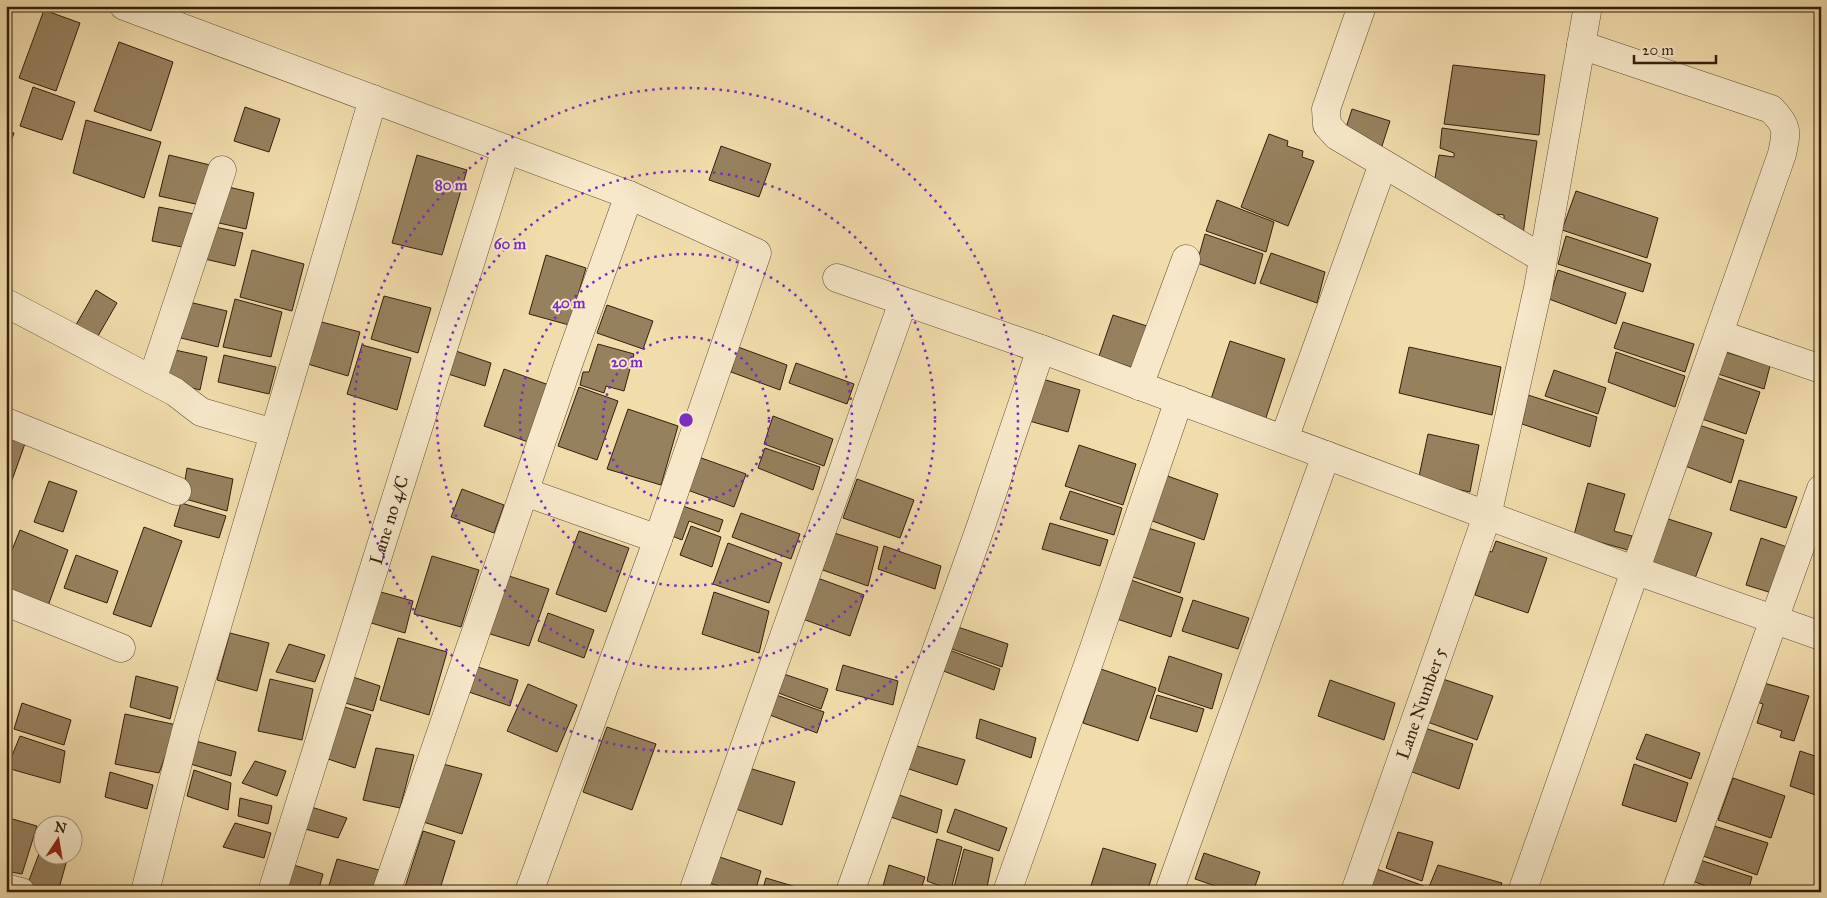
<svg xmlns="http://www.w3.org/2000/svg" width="1827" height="898" viewBox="0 0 1827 898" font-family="'IM FELL Great Primer',serif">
<rect width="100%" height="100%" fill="#f1dcac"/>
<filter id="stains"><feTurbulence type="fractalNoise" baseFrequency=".004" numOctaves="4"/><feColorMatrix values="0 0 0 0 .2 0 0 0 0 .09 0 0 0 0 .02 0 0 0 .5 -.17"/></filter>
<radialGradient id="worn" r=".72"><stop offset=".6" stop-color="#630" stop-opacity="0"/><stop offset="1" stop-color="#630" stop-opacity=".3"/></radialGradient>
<!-- building -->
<path fill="#96815f" stroke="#331f0b" d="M44,10L80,23L56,91L19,78Z
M119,42L173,62L151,131L94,111Z
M1453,65L1545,75L1539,135L1444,124Z
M33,87L75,102L62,140L20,126Z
M245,107L280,119L269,152L234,141Z
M1352,109L1390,121L1382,146L1344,134Z
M86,120L161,142L144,198L73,173Z
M1442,128L1537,141L1523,234L1504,230V215L1497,214L1496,221L1433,190L1439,155L1454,157V153L1440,148Z
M6,131L14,133L6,155Z
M1269,134L1288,141L1287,146L1303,151L1302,157L1314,161L1288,226L1241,207Z
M721,146L771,164L759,197L709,180Z
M169,155L210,165L200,205L159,196Z
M417,155L467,170L442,255L392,243Z
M220,185L254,193L246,229L210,221Z
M1576,191L1658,218L1647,258L1562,230Z
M1217,200L1274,222L1266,252L1206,231Z
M159,207L194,214L187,248L152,241Z
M206,225L243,233L235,266L196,257Z
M1205,234L1263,254L1255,284L1197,263Z
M1566,236L1651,264L1643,292L1558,264Z
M252,250L304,264L292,311L240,297Z
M1271,253L1325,272L1317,303L1260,283Z
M546,255L586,268L569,325L529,314Z
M1558,270L1626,293L1616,324L1549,299Z
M96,290L117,303L94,343L73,330Z
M384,296L431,308L418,353L371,339Z
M235,299L282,312L271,357L223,347Z
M189,302L227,311L218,347L181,338Z
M607,305L653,321L643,349L597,333Z
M1113,315L1150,327L1136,369L1099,356Z
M314,320L360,332L348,376L301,362Z
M1623,322L1694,344L1685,372L1614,348Z
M1230,341L1285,359L1263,427L1209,405Z
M598,344L634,354L624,391L606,386L604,393L580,385L583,372H589Z
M362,345L411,358L397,410L347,394Z
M738,347L787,365L780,390L731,372Z
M1409,347L1501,367L1492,415L1399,393Z
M447,348L491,363L485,386L442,372Z
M1716,349L1770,366L1764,389L1709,371Z
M175,350L207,357L200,390L166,381Z
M1616,352L1685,376L1675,407L1608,382Z
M224,355L276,367L269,394L218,382Z
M796,363L854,384L847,404L789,383Z
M504,369L549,385L528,442L484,426Z
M1554,370L1606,388L1598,414L1545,396Z
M1707,374L1760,392L1746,434L1693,416Z
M1039,378L1080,390L1068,432L1026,420Z
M579,387L618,401L597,460L558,446Z
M1528,395L1597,417L1590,447L1522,424Z
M628,409L678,426L661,485L607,469Z
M773,416L833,439L824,466L764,444Z
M1690,422L1744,440L1731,483L1677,463Z
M6,431L27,438L6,497Z
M1428,434L1479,445L1470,492L1418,481Z
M1079,445L1136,464L1123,505L1065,486Z
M765,448L820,467L813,490L758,468Z
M693,455L746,474L734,507L682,488Z
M187,468L233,479L227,511L182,498Z
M1162,474L1218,494L1204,540L1147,519Z
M857,479L914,500L900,538L843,518Z
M1739,480L1797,497L1786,528L1730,510Z
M49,481L77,491L63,532L34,522Z
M1588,483L1625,494L1614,531L1632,536L1628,550L1574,535Z
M462,489L504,505L494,533L451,517Z
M1070,491L1122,508L1114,535L1060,519Z
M181,503L226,516L219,538L174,526Z
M677,504L723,520L719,532L689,521L682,540L667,534Z
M741,513L800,534L791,559L732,537Z
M1659,516L1712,533L1694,581L1644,561Z
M1050,523L1108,540L1100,566L1042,549Z
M691,526L721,537L712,567L680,555Z
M144,527L182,541L151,627L113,614Z
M1145,527L1195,543L1180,593L1130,576Z
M20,530L68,550L48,606L6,590V565Z
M579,531L629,548L606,612L556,594Z
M828,531L878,547L868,586L817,568Z
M1761,538L1787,547L1772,593L1746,585Z
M1496,541L1547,558L1528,613L1475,595L1480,580L1476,579L1485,550L1492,552Z
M728,543L782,563L769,603L713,584Z
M884,546L941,566L935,589L878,569Z
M76,555L118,571L107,603L64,588Z
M432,556L479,570L461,627L414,614Z
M506,575L549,589L529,646L487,633Z
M812,576L864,595L850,636L797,617Z
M1128,579L1183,598L1171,637L1114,618Z
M370,589L413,601L405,633L361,620Z
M714,592L769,611L759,653L702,634Z
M1193,600L1249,618L1238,649L1182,631Z
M548,613L594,630L584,658L538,641Z
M949,624L1008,644L1002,667L941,645Z
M230,633L269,643L257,691L217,680Z
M398,638L447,652L429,715L380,700Z
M289,644L325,655L315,682L276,672Z
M944,648L1000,669L994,690L938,669Z
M1169,656L1222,674L1212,709L1158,691Z
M843,665L898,681L893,705L836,690Z
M475,666L518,680L510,706L466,691Z
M1101,669L1156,688L1138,741L1083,723Z
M775,671L828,689L821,709L768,689Z
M344,674L380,686L373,711L335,700Z
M136,676L178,687L170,719L130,707Z
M1437,677L1493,696L1477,740L1422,720Z
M270,679L313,689L302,740L258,731Z
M1330,680L1395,703L1384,740L1318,716Z
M1764,683L1809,696L1794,741L1780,737L1782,731L1757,723L1763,704L1757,702Z
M528,684L577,705L557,752L507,731Z
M768,692L824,712L817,733L762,712Z
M1157,695L1204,709L1197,732L1150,718Z
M22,703L71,720L64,745L14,729Z
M335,704L371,715L355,768L319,756Z
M125,714L177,725L159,773L115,764Z
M980,719L1036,738L1031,758L976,738Z
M1419,726L1473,744L1459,789L1404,769Z
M607,727L656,744L632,810L583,792Z
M1646,734L1700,753L1691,779L1636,759Z
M20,736L65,751L60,783L7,768Z
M192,740L236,752L231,776L187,763Z
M910,744L965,760L957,785L903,767Z
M376,748L414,755L400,808L363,800Z
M1800,751L1821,758V797L1790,786Z
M255,761L286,771L277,796L242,783Z
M439,763L482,774L462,834L420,821Z
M1634,764L1688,783L1676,822L1622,805Z
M749,768L795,782L782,825L733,808Z
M194,770L231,783L228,810L187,796Z
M110,772L153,785L147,809L105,797Z
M1733,778L1785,796L1771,838L1718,820Z
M891,792L942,810L937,833L885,815Z
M240,798L272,806L268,824L238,816Z
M308,806L347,818L338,838L298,827Z
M955,809L1007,828L999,851L947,832Z
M9,818L37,826L22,874L6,871V827Z
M235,823L271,833L264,858L223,847Z
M1714,826L1768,843L1757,875L1703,856Z
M423,831L455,841L439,892H410L404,890Z
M1398,832L1433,842L1422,881L1386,868Z
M937,839L962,847L951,890L927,881Z
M42,846V856H68L58,892L26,888Z
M1103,848L1156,864L1147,892H1089Z
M964,849L993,858L986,892L953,891Z
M1204,853L1260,872L1253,892H1233L1195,879Z
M711,854L761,871L755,892H738L703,881Z
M337,859L379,870L372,892H327Z
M1697,859L1752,877L1748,892H1721L1690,880Z
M284,862L323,874L318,892H302L278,884Z
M889,865L925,877L920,892H901L883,886Z
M1438,865L1502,883L1499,892H1442L1429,887Z
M1374,868L1424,886L1422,892H1365Z
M766,878L813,892H762Z"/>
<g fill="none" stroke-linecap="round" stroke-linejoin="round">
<defs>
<g id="street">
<path d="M124,6L629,195L757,253L658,539L529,892"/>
<path d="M1362,6L1326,109L1327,125L1337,136L1542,258"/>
<path d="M837,278L1041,349L1634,570L1821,636"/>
<path d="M6,303L175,392L201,412L274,433"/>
<path d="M1719,334L1821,369"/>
<path d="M152,380L222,170"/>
<path d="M1139,386L1186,259"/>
<path d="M6,422L177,491"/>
<path d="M1284,439L1383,164"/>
<path d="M525,492L658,539"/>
<path d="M6,602L121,648"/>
<path d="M6,888L21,892"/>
<path d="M145,892L186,731L373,99"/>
<path id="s1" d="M272,892L506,149"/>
<path d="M386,892L569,362L629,195"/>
<path d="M693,892L903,302"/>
<path d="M850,892L982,523L1041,349"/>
<path d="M1007,892L1094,648L1179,400"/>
<path d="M1169,892L1326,455"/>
<path id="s2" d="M1355,892L1487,516L1538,288L1588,6"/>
<path d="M1522,892L1782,154C1787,131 1788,126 1771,109L1581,45"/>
<path d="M1676,892L1821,489"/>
</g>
</defs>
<!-- street casing -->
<use href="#street" stroke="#624e33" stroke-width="29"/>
<!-- street -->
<use href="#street" stroke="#f6e8c9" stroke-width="28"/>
</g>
<!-- distance rings -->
<g fill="none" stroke="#7b2cbf" stroke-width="2.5" stroke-dasharray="2.5 5">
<circle cx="686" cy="420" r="83"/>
<circle cx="686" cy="420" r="166"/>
<circle cx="686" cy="420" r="249"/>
<circle cx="686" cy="420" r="332"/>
</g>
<g text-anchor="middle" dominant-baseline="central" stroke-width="4" stroke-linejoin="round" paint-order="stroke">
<!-- street labels -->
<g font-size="18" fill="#331f0b" stroke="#f6e8c9">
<text stroke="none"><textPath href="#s1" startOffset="390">Lane no 4/C</textPath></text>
<text stroke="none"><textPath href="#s2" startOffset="200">Lane Number 5</textPath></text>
</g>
</g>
<circle cx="686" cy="420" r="8" fill="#7b2cbf" stroke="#f6e8c9" stroke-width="2.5"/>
<g font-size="15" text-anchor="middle" font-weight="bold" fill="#7b2cbf" stroke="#f6e8c9" stroke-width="4" stroke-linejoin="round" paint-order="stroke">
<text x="451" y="190">80 m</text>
<text x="510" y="249">60 m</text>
<text x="569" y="308">40 m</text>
<text x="627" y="367">20 m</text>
</g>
<!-- margin -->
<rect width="1827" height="898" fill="none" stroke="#f1dcac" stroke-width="25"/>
<rect x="8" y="8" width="1812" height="883" fill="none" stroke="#331f0b" stroke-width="2.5"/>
<rect x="12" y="12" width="1802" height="873" fill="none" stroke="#331f0b"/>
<!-- north arrow -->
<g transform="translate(58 840) rotate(12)"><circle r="24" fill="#f6e8c9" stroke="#a8987d"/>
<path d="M0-4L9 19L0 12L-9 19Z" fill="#8f2418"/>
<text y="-8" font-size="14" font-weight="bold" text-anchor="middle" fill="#331f0b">N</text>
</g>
<!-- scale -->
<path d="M1634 55v8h82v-8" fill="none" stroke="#331f0b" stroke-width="2.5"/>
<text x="1642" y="55" font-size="15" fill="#331f0b" stroke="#f6e8c9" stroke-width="4" paint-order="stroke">20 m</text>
<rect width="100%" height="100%" filter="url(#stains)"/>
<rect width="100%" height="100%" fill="url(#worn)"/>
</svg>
